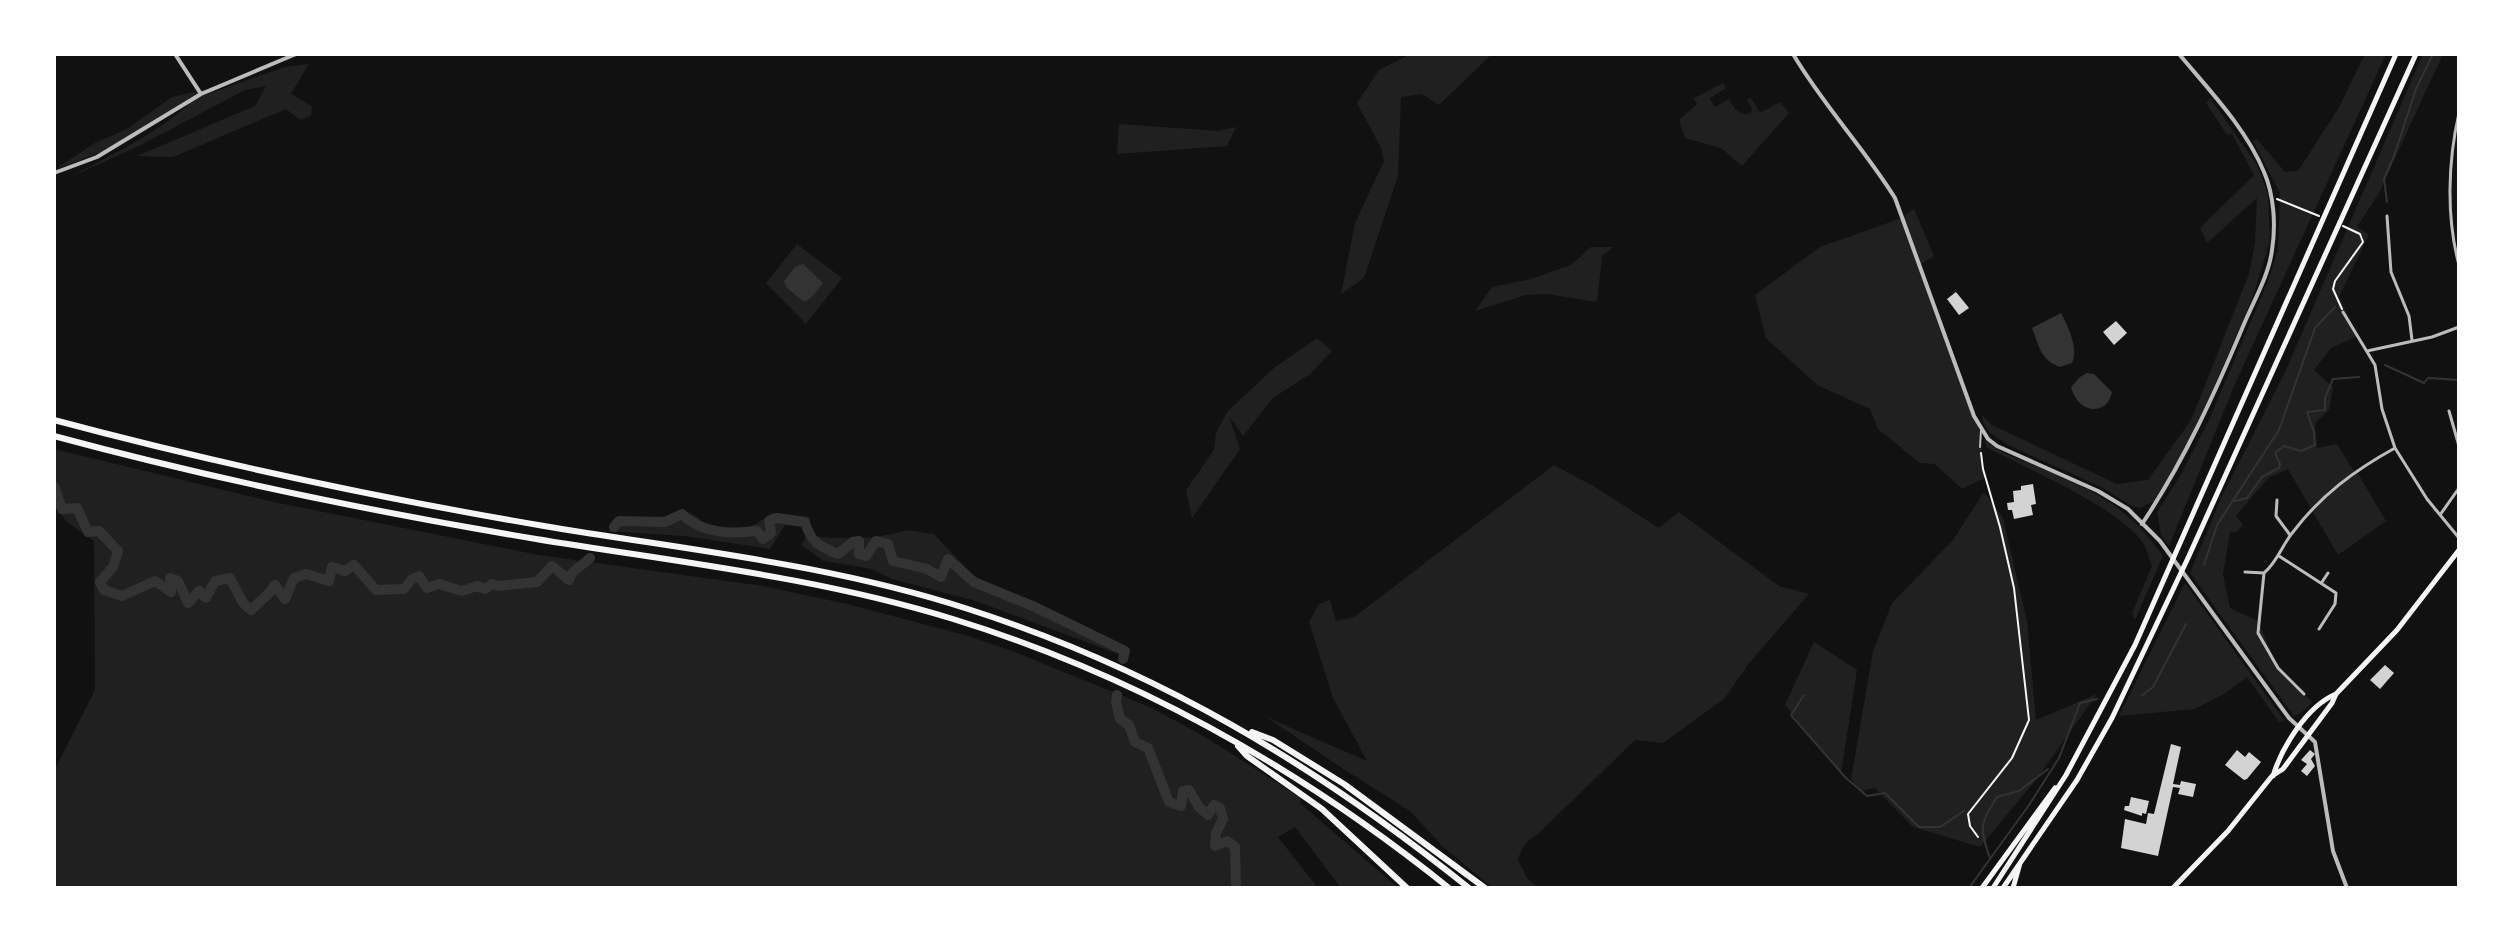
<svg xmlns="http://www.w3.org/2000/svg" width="2513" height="942" viewBox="0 0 2513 942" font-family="'Public Sans',sans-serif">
<rect width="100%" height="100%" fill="#111"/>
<!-- green -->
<path fill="#202020" d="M1411,54H1492L1439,105L1422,94L1401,97L1398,176L1364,278L1341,294L1355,223L1384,161L1381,148L1357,103L1379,70Z
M2365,54H2386L2235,384L2169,546L2161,535L2157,512L2180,476L2209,420L2268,281L2278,250L2280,193L2253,141L2257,139L2285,172L2298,171L2338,109Z
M2423,54H2443L2379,193L2357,227L2369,234L2339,297L2358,336L2331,348L2314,370L2333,387L2329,410L2315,423L2317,448L2337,444L2354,471L2356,470L2386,521L2338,555L2288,469L2268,478L2236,516L2243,525L2236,532H2230L2223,574L2230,608L2258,621L2278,668L2312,702L2301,713L2294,716L2190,573L2222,496L2286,370Z
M309,64L291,94L312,106L311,116L300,120L286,109L173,157L137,156L255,106L266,86L245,90L141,145L68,178C110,155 156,135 191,102L101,152L54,170L95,143L127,129L172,97L207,89L199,97L285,67Z
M1723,83L1726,88L1710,98L1715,107L1729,99C1734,109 1739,116 1751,113L1752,109L1747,100L1751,98L1760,113L1780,102L1789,113L1742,166L1721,148L1685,138L1679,120L1697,104L1694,98Z
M2210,98L2257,165L2268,194L2270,241L2253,296L2211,394L2177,464L2154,501L2140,508L2132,506L2103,488L2008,445L1989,432L1983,423L1982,415L1992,425L2117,484L2148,480L2191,420L2249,274L2255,243L2257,198L2207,243L2200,228L2254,175L2232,134L2227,135L2206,103Z
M1119,124L1217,131L1236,127L1227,146L1117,154Z
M1914,209L1934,256L1921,264L1974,416C1984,435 1980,456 1985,478L1962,489L1935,464L1920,463L1878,429L1870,409L1817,385L1766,338L1755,295L1820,247L1899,219Z
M797,244L842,278L806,324L766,283Z
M1591,247H1613L1602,256L1597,302L1547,294L1526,295L1475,311L1492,287L1531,279L1571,265Z
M1317,338L1332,351L1310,374L1273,398L1243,436L1229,416L1240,449L1192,518L1186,490L1214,450L1216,433L1227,412L1274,368Z
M1985,440C2001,454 2026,462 2046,470C2097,492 2130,509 2163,556L2135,620L2132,613L2152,566C2149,559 2147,549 2143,543C2117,506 2027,469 1986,447Z
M54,449L269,501L539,555L763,586L847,604L965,635L1015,652L1152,708L1207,738L1301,798L1300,803L1398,888H1341L1295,827L1278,837L1318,888H54V771L95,690L94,541L66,521L54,506Z
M1554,465L1595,487L1659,528L1679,512L1779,586L1809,594L1750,662L1724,699L1663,743L1635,740L1539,833C1527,841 1521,847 1518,860L1527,878L1539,888H1493L1443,847L1410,811L1345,770L1266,717L1367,761L1333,698L1309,622L1319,604L1330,600L1336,621L1354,617Z
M1984,492L2003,518L2027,621L2036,720L2097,694L2035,781L1980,847L1913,827L1875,788L1861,791L1851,779L1873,651L1892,603L1953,540Z
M683,510L698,517L710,530C737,531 750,531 771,513L810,517L809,528L785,525L770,549L684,536L608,531L629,521L647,524Z
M907,530L934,534L981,584L1047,610L1114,644L1121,655L976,601L892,579L872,569L824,561L801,545L807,535C842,540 874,540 907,530Z
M2185,583L2284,720L2279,722L2247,677L2224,694L2195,709L2119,716Z
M1814,642L1857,670L1841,774L1785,705Z"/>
<!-- water -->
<path fill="#333" d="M803,264L823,283L813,296L804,302L786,287L784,281L795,267Z
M2061,313C2068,326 2079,349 2072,363L2060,367C2040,360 2039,345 2032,328Z
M2087,373L2094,374L2112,392C2107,417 2078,414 2071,387L2080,377Z"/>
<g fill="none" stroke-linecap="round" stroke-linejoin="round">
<!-- stream -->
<path stroke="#333" stroke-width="2" d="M2387,202L2384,179L2394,156L2416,89L2433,54
M2385,365L2424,383L2428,378L2459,380
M2235,501L2247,498L2262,477L2279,468L2280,464L2275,453L2284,446L2301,451L2315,445L2314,432L2307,412L2325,410V398L2333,379L2359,377
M2204,565L2217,525L2279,430L2315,328L2335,307
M1804,695L1791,715L1845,777L1867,796L1885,793L1919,827H1940L1964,811
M2142,695L2153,687L2186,624
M1990,858C1979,828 1980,824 1997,797L2019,791L2048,769
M1969,888L2029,805L2059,758L2080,703L2097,699"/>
<!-- river -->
<path stroke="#333" stroke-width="10" d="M54,486L62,509L77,508L88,532L99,531L118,551L113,567L100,582L104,590L122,596L155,581L171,592L170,578L178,581L188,603L199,591L206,598L215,581L230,578L243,603L251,610L270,592L275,585L285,599L294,578L306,574L329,581L332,567L345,571L354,565L376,590L404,589L412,579L419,576L427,588L439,584L462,591L477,586L485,589L492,584L498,586L537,582L552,566L569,580L572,573L590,558
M614,527L619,521L665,522L682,514C702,534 731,534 757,531L763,539L771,533L769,521L777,518L805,522C811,543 819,546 838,554L853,542L859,541V554L866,556L876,541L888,544L893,561L927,569L941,577L948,559L974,582L1035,607L1125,651L1123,659
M1117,695L1116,702L1120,719L1129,725L1135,742L1148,748L1169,802L1181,806L1183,791L1189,790L1199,807L1208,815L1214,805L1220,808L1223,819L1216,833L1215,846L1227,841L1235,847L1236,888"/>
</g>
<!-- building -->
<path fill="#d3d3d3" d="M1956,292L1969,308L1959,315L1947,299Z
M2116,321L2127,333L2114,345L2103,332Z
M2033,484L2036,504L2031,505L2033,515L2014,519L2012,510H2008L2007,503L2014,502L2013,491L2021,490V486Z
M2385,665L2394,673L2380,689L2370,680Z
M2171,744L2181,747L2173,784L2180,785L2181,781L2196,784L2193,797L2178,794L2180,788L2173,787L2158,856L2121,848L2125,819L2146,824L2148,813L2154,814Z
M2237,750L2245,757L2249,752L2261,762L2247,779L2244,780L2225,765Z
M2310,750L2315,754L2311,759L2315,766L2307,776L2301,771L2307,764L2301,760Z
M2131,797L2149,801L2146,814L2142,813V816L2124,810L2125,806H2129Z"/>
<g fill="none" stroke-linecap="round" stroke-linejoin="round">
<!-- path -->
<path stroke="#f5f5f5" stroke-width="2" d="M2277,199L2319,216
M2342,309L2333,289L2335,281L2363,242L2360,234L2343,226
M1978,837L1970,826L1968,814L2012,758L2029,720L2014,588L2000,527L1983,469L1981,453"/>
<!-- service -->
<path stroke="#bcbcbc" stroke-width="2" d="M1980,447L1981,430"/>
<!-- minor -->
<path stroke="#bcbcbc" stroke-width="3" d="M2459,113C2448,161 2446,217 2459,265
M2387,216L2391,272L2409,316L2412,340
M2343,312L2375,365L2382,409L2395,448L2427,499L2459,538
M2367,351L2432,337L2459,327
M2449,411L2459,446
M2277,500L2276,516L2290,535
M2440,515L2459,488
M2279,556L2336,593L2335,604L2319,629
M2245,572L2264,573C2278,561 2282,545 2293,532C2321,495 2355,470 2395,448
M2264,573L2258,633L2278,668L2304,694
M2322,582L2328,573"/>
<!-- tertiary -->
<path stroke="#bcbcbc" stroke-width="4" d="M175,54L201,94
M1793,54C1823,105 1864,148 1895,198L1974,416L1988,439L1997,446L2098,491L2128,509L2160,541L2289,718L2315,742L2333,851L2347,888
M54,173L97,157L201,94L296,54
M2142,524C2184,461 2215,393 2244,324C2254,300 2269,275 2272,250C2276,225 2274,195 2264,172C2246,128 2209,90 2179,54"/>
<!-- primary -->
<path stroke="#f5f5f5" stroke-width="5" d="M2273,776C2282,747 2307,706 2336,694
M2173,888L2228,831L2272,776L2283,769L2332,703L2336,694L2397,630L2459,550"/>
<!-- trunk -->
<path stroke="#f5f5f5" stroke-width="5" d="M1982,888L2055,788
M1993,888L2066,775L2135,645L2396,54
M2003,888L2077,780L2112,718L2188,558L2416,54
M2013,888L2020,863"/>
<!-- motorway -->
<path stroke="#f5f5f5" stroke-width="6" d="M54,420C215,463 379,498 544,526C687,550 830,564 968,609C1158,670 1314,764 1469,888
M54,436C213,479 374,512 536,539C676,562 817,577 953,619C1135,675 1301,769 1449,888
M1252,732L1273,740L1344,784L1485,888
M1238,746L1247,756L1322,809L1407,888"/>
</g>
<!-- border -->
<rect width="2513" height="942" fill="none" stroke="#ffffff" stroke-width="112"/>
</svg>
